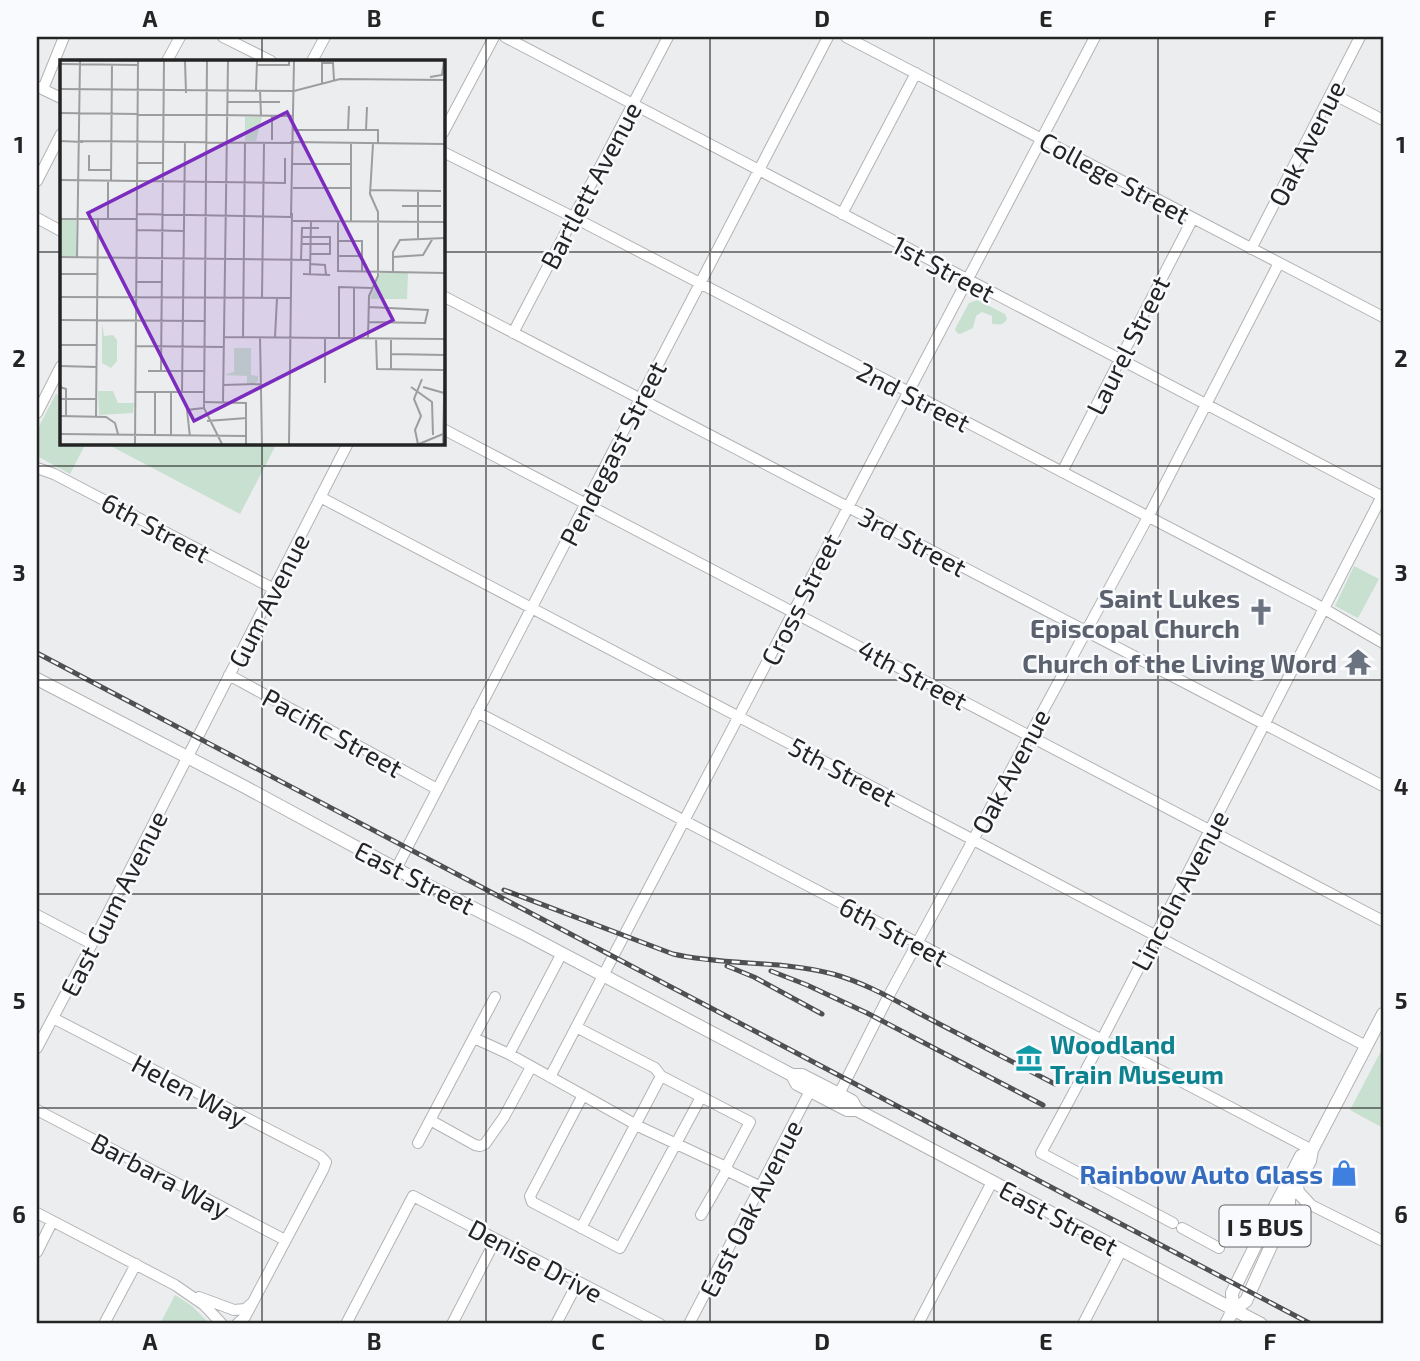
<svg xmlns="http://www.w3.org/2000/svg" width="1420" height="1361" viewBox="0 0 1420 1361" font-family="'Exo 2',sans-serif">
<rect width="100%" height="100%" fill="#ecedef"/>
<!-- green -->
<path fill="#c8e0cf" d="M977,300L1005,314L1007,319C1003,326 1000,324 992,324V316L982,312L976,316L973,328L960,334L957,333L955,329L969,303Z
M56,394L61,397V443H86L70,474L37,456V430Z
M105,443H277L240,514Z
M1354,566L1379,579L1358,618L1335,606Z
M1381,1051L1383,1053V1128L1350,1110Z
M175,1295L192,1306L210,1324H160Z"/>
<g fill="none" stroke-linecap="round" stroke-linejoin="round">
<defs>
<path id="minor" d="M223,37L271,61
M505,37L1383,497
M846,37L1383,317
M167,61L180,37
M312,61L325,37
M38,87L61,98
M43,89L64,37
M1331,93L1383,120
M443,133L494,37
M443,152L573,217L1314,603L1383,643
M37,181L61,134
M842,214L916,73
M37,218L61,231
M1251,249L1360,37
M443,296L1383,786
M513,333L668,37
M37,413L61,366
M443,429L1383,921
M37,468L54,474L274,589
M1062,472L1193,218
M320,497L1366,1046
M229,675L437,789
M477,712L1312,1150
M396,869L828,37
M37,915L92,944
M53,1018L320,1156L326,1162L323,1170L245,1317L237,1324
M576,1027L655,1068L661,1076L750,1122L726,1167L725,1173L701,1215
M474,1038L509,1054L642,1128L726,1167L730,1172L761,1187
M37,1048L92,944L348,443
M509,1054L562,953
M550,1077C729,729 914,384 1095,37
M839,1094L888,997L1148,517L1279,263
M583,1095L530,1196L532,1202L620,1248L701,1097
M37,1110L285,1240
M430,1120L475,1145L480,1146L485,1144L504,1117L531,1067
M418,1143L495,997
M1309,1204L1383,1241
M37,1213L175,1285L204,1305L222,1324
M1173,1223L1041,1153L1097,1049L1383,494
M581,1228L661,1076
M1182,1228L1219,1248
M37,1252L52,1222
M199,1297L234,1310L245,1309L252,1303
M104,1324L136,1264
M346,1324L413,1196L660,1324
M452,1324L496,1239
M556,1324L578,1282
M689,1324L810,1091
M918,1324L992,1182
M1083,1324L1121,1251"/>
<path id="major" d="M37,679L245,787L415,879L527,935L792,1075L797,1084L847,1110H857L1261,1324
M792,1075H802L839,1094L852,1101L857,1110
M1297,1186L1298,1192L1309,1204
M1233,1310L1232,1293L1269,1218L1301,1156L1312,1150
M1226,1324L1233,1310L1246,1301L1250,1292L1289,1206V1198L1310,1161L1312,1150L1383,1014"/>
</defs>
<!-- minor casing -->
<use href="#minor" stroke="#b2b3b5" stroke-width="12"/>
<!-- major casing -->
<use href="#major" stroke="#b2b3b5" stroke-width="14"/>
<!-- minor -->
<use href="#minor" stroke="#fff" stroke-width="10"/>
<!-- major -->
<use href="#major" stroke="#fff" stroke-width="12"/>
<defs>
<path id="rail" d="M37,653L1311,1324
M504,890L673,954C726,966 781,960 833,974C866,983 896,1001 926,1017C969,1039 1012,1062 1055,1084
M727,966L754,977L822,1014
M771,971L807,985L867,1013L1043,1105"/>
</defs>
<!-- rail casing -->
<use href="#rail" stroke="#4f5051" stroke-width="5"/>
<!-- rail -->
<use href="#rail" stroke="#f9fafd" stroke-width="2.5" stroke-dasharray="8" stroke-linecap="butt"/>
</g>
<!-- grid -->
<path fill="none" stroke="#242425" stroke-width="2" stroke-opacity="0.55" d="M262,37V61M486,37V1324M710,37V1324M934,37V1324M1158,37V1324M37,252H61M443,252H1383M262,443V1324M37,466H1383M37,680H1383M37,894H1383M37,1108H1383"/>
<!-- icons -->
<defs>
<symbol id="church-bare" viewBox="-9 -9 18 18"><path d="M-1.2-6h2.4v3.5h3.3v2.4h-3.3V6h-2.4V-.1h-3.3v-2.4h3.3Z" fill="#6b7280" stroke="#f9fafd" stroke-width="2.5" paint-order="stroke"/></symbol>
<symbol id="temple-bare" viewBox="-9 -9 18 18"><path d="M0-6L5-2H3V0L6.5 2.5H4V6H1.5V3h-3V6H-4V2.5H-6.5L-3 0V-2H-5Z" fill="#6b7280" stroke="#f9fafd" stroke-width="2.5" paint-order="stroke"/></symbol>
<symbol id="museum-bare" viewBox="-9 -9 18 18"><path d="M0-6L6-3V-2H-6V-3ZM-5-1h2V3h-2ZM-1-1h2V3h-2ZM3-1h2V3H3ZM-6 4H6V6H-6Z" fill="#0f9aa8" stroke="#f9fafd" stroke-width="2.5" paint-order="stroke"/></symbol>
<symbol id="shop-bare" viewBox="-9 -9 18 18"><path d="M-5-2.5h2.3a2.7 3.5 0 0 1 5.4 0H5L5.5 6h-11ZM-1.5-2.5h3a1.5 2.3 0 0 0-3 0Z" fill="#3f7fe0" stroke="#f9fafd" stroke-width="2.5" paint-order="stroke"/></symbol>
</defs>
<g fill-rule="evenodd">
<use href="#church-bare" x="1242" y="593" width="38" height="38"/>
<use href="#temple-bare" x="1339" y="643" width="38" height="38"/>
<use href="#museum-bare" x="1010" y="1039" width="38" height="38"/>
<use href="#shop-bare" x="1325" y="1154" width="38" height="38"/>
</g>
<g text-anchor="middle" dominant-baseline="central" stroke-width="5" stroke-linejoin="round" paint-order="stroke">
<!-- shield labels -->
<rect fill="#f9fafd" stroke="#646466" stroke-width="2" x="1219.5" y="1205.5" width="91" height="41" rx="5"/>
<g font-size="24" font-weight="bold" fill="#242425">
<text x="1265" y="1226">I 5 BUS</text>
</g>
<!-- street labels -->
<g font-size="26" fill="#242425" stroke="#f9fafd">
<text transform="translate(1306 143) rotate(-63)">Oak Avenue</text>
<text transform="translate(1115 177) rotate(28)">College Street</text>
<text transform="translate(590 185) rotate(-62)">Bartlett Avenue</text>
<text transform="translate(944 268) rotate(28)">1st Street</text>
<text transform="translate(1127 345) rotate(-63)">Laurel Street</text>
<text transform="translate(914 396) rotate(27)">2nd Street</text>
<text transform="translate(612 453) rotate(-63)">Pendegast Street</text>
<text transform="translate(156 527) rotate(28)">6th Street</text>
<text transform="translate(913 541) rotate(28)">3rd Street</text>
<text transform="translate(800 599) rotate(-63)">Cross Street</text>
<text transform="translate(268 600) rotate(-63)">Gum Avenue</text>
<text transform="translate(913 674) rotate(28)">4th Street</text>
<text transform="translate(333 732) rotate(29)">Pacific Street</text>
<text transform="translate(843 771) rotate(28)">5th Street</text>
<text transform="translate(1010 771) rotate(-62)">Oak Avenue</text>
<text transform="translate(415 877) rotate(27)">East Street</text>
<text transform="translate(1179 890) rotate(-62)">Lincoln Avenue</text>
<text transform="translate(113 903) rotate(-63)">East Gum Avenue</text>
<text transform="translate(894 931) rotate(28)">6th Street</text>
<text transform="translate(190 1090) rotate(28)">Helen Way</text>
<text transform="translate(161 1175) rotate(28)">Barbara Way</text>
<text transform="translate(750 1208) rotate(-63)">East Oak Avenue</text>
<text transform="translate(1059 1217) rotate(28)">East Street</text>
<text transform="translate(536 1260) rotate(28)">Denise Drive</text>
</g>
<!-- worship labels -->
<g font-size="26" font-weight="bold" fill="#5b616d" stroke="#f9fafd" text-anchor="end">
<text x="1240" y="597">Saint Lukes<tspan x="1240" dy="30">Episcopal Church</tspan></text>
<text x="1337" y="662">Church of the Living Word</text>
</g>
<!-- culture labels -->
<g font-size="26" font-weight="bold" fill="#0d838f" stroke="#f9fafd" text-anchor="start">
<text x="1050" y="1043">Woodland<tspan x="1050" dy="30">Train Museum</tspan></text>
</g>
<!-- shop labels -->
<g font-size="26" font-weight="bold" fill="#366cbe" stroke="#f9fafd" text-anchor="end">
<text x="1323" y="1173">Rainbow Auto Glass</text>
</g>
</g>
<!-- overview -->
<g transform="translate(60 60)">
<rect width="385" height="385" fill="#ecedef"/>
<path d="M185,57H202L196,81H185ZM0,160H16V196H0ZM320,213H348L347,239H310ZM42,262L44,276L53,275L57,280V301L51,308L42,303ZM174,288H191V315L198,316V322L187,324V316L164,315L174,312ZM38,331H53L58,343H74L73,353L39,355Z" fill="#c8e0cf"/>
<path fill="none" stroke="#9c9d9e" stroke-width="2" d="M125,1L126,33M147,1L144,348L162,384M0,4L78,5M197,5H229V1M370,17L382,15L384,1M262,25V3H273L274,20M0,29L234,31L280,19L385,20M196,30L197,1M200,30L201,55M167,42H220M0,53L233,56M233,70H318V83M288,70L289,46M306,70L307,47M212,80V55M0,81L23,82M19,81L234,83M230,82L385,84M29,95V110H51M78,103H104M233,104H291M0,120L225,123V98M51,121L52,4M233,128H291M310,130L381,131M342,146H381M77,154L231,157M231,156L234,1M0,159H77M48,159V120M233,161L385,162M278,161V211L385,213M291,162V84M77,170L124,171M242,177H270V194H251M358,178V131M278,181H302V212M242,184H270M278,196H302M0,197L250,200M333,197L363,195L373,178M17,198L20,1M241,200L242,168H259M250,204L265,205L266,215M333,212V192L340,180L385,178M0,214H37M243,214L270,215M250,214L251,161M76,222H102M0,237L231,238M202,238L204,83M0,260L144,261M309,262L365,263L368,250L309,247M163,277L385,279M183,277L185,83M200,277L202,384M215,277L217,238M279,277V227L312,228M294,278V227M308,278L309,236L318,216V152L310,134L313,84M316,278L317,309L384,310M0,285H37M75,286L163,287M331,294L385,295M0,306L37,307M331,309V278M88,311H144M101,311L104,1M265,323V277M163,325L200,324M0,327L6,329V356M351,327L372,342L373,375M363,327L384,333M75,332H144M122,332L125,82M0,339H36M143,342L186,343V384M163,342L168,1M0,356L46,357L55,363L58,374M36,356L38,159M147,361L187,358M0,374L186,376M95,374V332M111,375V332M130,377L127,350L144,348M75,384L78,1M229,384L232,153M358,384L355,370L361,356L354,339L362,319M359,384L383,374M383,384L385,294"/>
<path fill="#7b2cbf" fill-opacity="0.15" stroke="#7b2cbf" stroke-width="3.5" d="M227,52L333,260L134,361L28,153Z"/>
<rect width="385" height="385" fill="none" stroke="#242425" stroke-width="3.5"/>
</g>
<!-- border -->
<rect width="1420" height="1361" fill="none" stroke="#f9fafd" stroke-width="77"/>
<rect x="38" y="38" width="1344" height="1284" fill="none" stroke="#242425" stroke-width="2.5"/>
<g font-size="23" text-anchor="middle" font-weight="bold" fill="#242425">
<text x="150" y="27">A</text>
<text x="374" y="27">B</text>
<text x="598" y="27">C</text>
<text x="822" y="27">D</text>
<text x="1046" y="27">E</text>
<text x="1270" y="27">F</text>
<text x="19" y="153">1</text>
<text x="1401" y="153">1</text>
<text x="19" y="367">2</text>
<text x="1401" y="367">2</text>
<text x="19" y="581">3</text>
<text x="1401" y="581">3</text>
<text x="19" y="795">4</text>
<text x="1401" y="795">4</text>
<text x="19" y="1009">5</text>
<text x="1401" y="1009">5</text>
<text x="19" y="1223">6</text>
<text x="1401" y="1223">6</text>
<text x="150" y="1350">A</text>
<text x="374" y="1350">B</text>
<text x="598" y="1350">C</text>
<text x="822" y="1350">D</text>
<text x="1046" y="1350">E</text>
<text x="1270" y="1350">F</text>
</g>
</svg>
